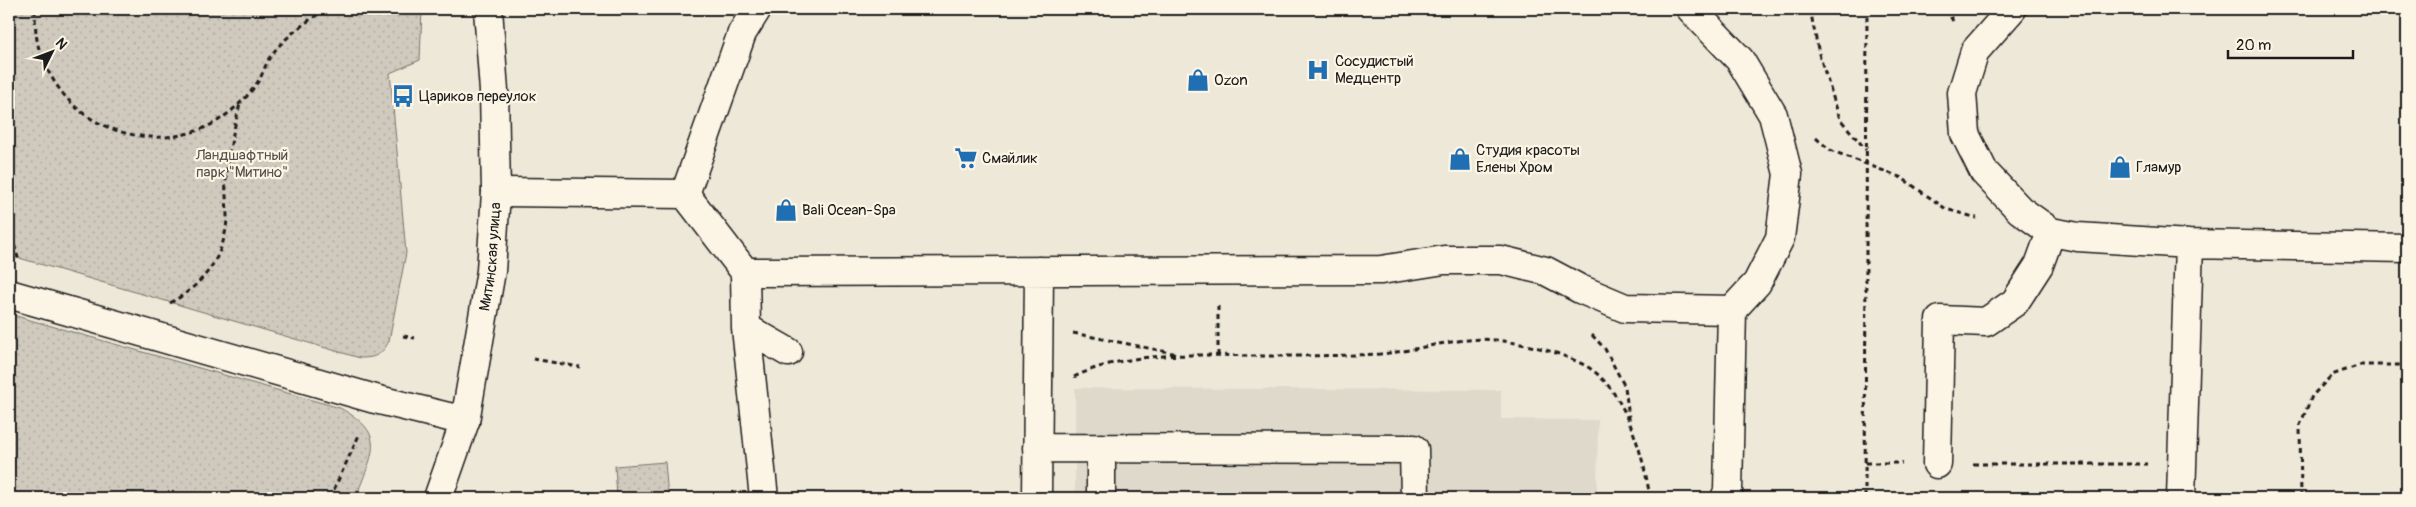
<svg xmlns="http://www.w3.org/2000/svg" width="2416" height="507" viewBox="0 0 2416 507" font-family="Pangolin,sans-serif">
<defs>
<pattern id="park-dots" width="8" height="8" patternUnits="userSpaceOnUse" patternTransform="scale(1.25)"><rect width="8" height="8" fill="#cfcabd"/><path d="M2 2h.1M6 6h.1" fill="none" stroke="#b1ada2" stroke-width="1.8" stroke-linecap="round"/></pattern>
</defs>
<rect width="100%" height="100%" fill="#eee8d9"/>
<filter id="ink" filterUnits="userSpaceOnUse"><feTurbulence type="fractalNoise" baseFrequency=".02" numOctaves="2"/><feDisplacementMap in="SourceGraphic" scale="10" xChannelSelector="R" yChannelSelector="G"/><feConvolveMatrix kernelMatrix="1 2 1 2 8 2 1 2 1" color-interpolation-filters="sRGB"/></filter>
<g filter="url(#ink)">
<!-- built -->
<path fill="#ded9cb" d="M1075,388L1501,390V419L1598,420L1597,498H1075Z"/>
<!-- park -->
<path fill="url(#park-dots)" stroke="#76736c" d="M9,9H422L420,60L390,73L406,253L389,341C382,355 375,358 360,358L9,255Z
M9,314L340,408C390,435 371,454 356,498H9Z
M665,462L668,498H617L615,466Z"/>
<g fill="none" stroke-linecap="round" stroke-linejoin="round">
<defs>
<path id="minor" d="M1691,9L1740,60L1773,115L1788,174L1780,238L1757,283L1732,310L1728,491L1725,498
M2012,9L1975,51L1962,93L1965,134L1984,172L2020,210L2051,232L2078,237L2189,244L2407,248
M496,192L685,194L742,33L757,9
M685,194L745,272L746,328L764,498
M745,272L1381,270L1444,260H1501L1546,271L1580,289L1625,308L1732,310
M9,294L375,399L465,421
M746,328L788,352
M1037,448L1414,449L1415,498
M1101,448V498
M1937,464L1940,320L1986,322L2015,302L2039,265L2051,232
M1037,498L1039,271
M2181,498L2189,244"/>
<g id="major">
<path id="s1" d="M438,498L465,421L491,271L496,192L494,91L488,9"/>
</g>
</defs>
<!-- minor casing -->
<use href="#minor" stroke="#1c1c1c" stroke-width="31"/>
<!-- major casing -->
<use href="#major" stroke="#1c1c1c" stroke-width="31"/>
<!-- path -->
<path stroke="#1c1c1c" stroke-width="3" stroke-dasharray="5 4" stroke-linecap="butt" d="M35,9C35,28 36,47 45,65C53,81 64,98 79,110C117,141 177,147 219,120C234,110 249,96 259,80C264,72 266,61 273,53C287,35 307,22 325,9
M1810,9L1819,54L1840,119L1866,150
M1946,9L1953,21
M1816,138L1830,150L1902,178L1946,209L1977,218
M9,228L19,261
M170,303C203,285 225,257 227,218C227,205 225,192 226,180C228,153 234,129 240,104
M1218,306V355
M1073,333L1178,354
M1592,335L1605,349L1625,387L1630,425
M403,336L415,338
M533,359L580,367
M1074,377C1129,350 1196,355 1256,356C1297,356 1338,356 1380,354C1419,351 1456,336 1496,340C1527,344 1558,351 1586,366C1625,388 1644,457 1650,498
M1865,463H1902
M1973,464H2147
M330,498L360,433
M1865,498L1867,9
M2301,498L2300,425L2312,396L2332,375L2360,365H2407"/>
<!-- minor -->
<use href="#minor" stroke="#fcf5e5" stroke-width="28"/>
<!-- major -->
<use href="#major" stroke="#fcf5e5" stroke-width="28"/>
</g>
</g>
<!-- icons -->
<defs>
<symbol id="hospital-bare" viewBox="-9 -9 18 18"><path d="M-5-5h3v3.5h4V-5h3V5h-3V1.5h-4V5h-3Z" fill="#1f6fb2" stroke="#fcf5e5" stroke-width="2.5" paint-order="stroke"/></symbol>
<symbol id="shop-bare" viewBox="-9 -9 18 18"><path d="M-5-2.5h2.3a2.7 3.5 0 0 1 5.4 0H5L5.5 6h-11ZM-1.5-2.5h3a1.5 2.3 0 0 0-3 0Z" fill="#1f6fb2" stroke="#fcf5e5" stroke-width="2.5" paint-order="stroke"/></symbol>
<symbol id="bus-bare" viewBox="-9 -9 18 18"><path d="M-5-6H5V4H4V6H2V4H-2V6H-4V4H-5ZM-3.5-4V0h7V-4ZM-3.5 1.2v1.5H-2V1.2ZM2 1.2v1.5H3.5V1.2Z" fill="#1f6fb2" stroke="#fcf5e5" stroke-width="2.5" paint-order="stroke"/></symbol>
<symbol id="supermarket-bare" viewBox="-9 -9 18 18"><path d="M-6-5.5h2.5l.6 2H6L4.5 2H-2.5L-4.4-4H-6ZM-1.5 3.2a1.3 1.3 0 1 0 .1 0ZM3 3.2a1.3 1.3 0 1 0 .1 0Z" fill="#1f6fb2" stroke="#fcf5e5" stroke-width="2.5" paint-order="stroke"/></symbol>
</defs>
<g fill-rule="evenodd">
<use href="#hospital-bare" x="1302" y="54" width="32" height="32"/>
<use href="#shop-bare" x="1182" y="64" width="32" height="32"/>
<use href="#bus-bare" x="387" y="80" width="32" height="32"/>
<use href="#supermarket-bare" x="950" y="142" width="32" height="32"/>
<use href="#shop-bare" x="1444" y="143" width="32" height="32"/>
<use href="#shop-bare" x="2104" y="151" width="32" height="32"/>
<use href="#shop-bare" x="770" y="194" width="32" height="32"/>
</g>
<g text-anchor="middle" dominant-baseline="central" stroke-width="4.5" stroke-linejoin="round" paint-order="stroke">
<!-- poi labels -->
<g font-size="15" fill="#1c1c1c" stroke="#fcf5e5" text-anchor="start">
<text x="1335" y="61">Сосудистый<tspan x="1335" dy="17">Медцентр</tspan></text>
<text x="1214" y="80">Ozon</text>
<text x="419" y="96">Цариков переулок</text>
<text x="1476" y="150">Студия красоты<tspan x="1476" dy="17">Елены Хром</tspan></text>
<text x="982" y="158">Смайлик</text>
<text x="2136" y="167">Гламур</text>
<text x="802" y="210">Bali Ocean-Spa</text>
</g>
<!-- park labels -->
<g font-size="15" fill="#52504c" stroke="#fcf5e5">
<text x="242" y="155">Ландшафтный<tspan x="242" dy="17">парк "Митино"</tspan></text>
</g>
<!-- street labels -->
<g font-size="15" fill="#1c1c1c" stroke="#fcf5e5">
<text stroke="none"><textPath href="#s1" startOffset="248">Митинская улица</textPath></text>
</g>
</g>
<!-- margin -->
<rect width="2416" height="507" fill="none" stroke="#fcf5e5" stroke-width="30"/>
<rect x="15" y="15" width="2386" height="477" fill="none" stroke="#1c1c1c" stroke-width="2" filter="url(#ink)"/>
<!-- north arrow -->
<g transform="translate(52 52) rotate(48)" stroke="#fcf5e5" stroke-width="4" paint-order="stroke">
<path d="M0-4L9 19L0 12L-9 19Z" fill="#1c1c1c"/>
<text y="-8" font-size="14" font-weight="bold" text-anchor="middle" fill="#1c1c1c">N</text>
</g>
<!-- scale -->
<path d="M2228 50v8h125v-8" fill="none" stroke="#1c1c1c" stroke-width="2.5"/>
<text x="2236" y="50" font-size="15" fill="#1c1c1c" stroke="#fcf5e5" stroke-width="4" paint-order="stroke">20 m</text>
</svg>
